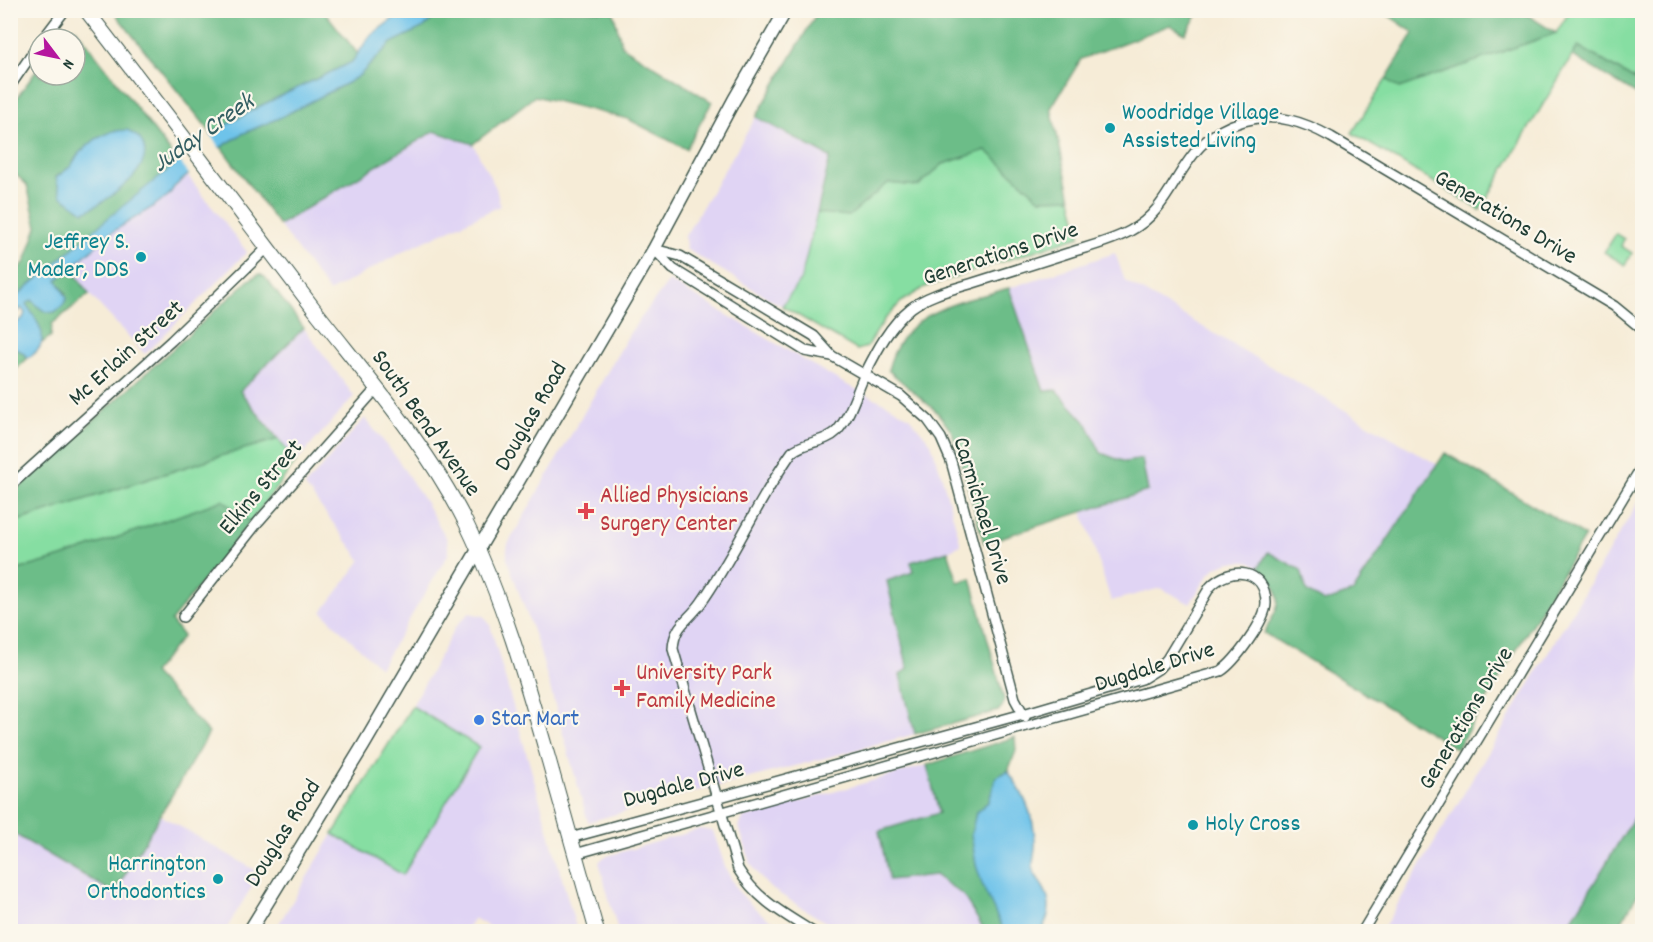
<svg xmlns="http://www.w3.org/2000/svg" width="1653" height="942" viewBox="0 0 1653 942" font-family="Dekko,sans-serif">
<rect width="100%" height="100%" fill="#fbf7ec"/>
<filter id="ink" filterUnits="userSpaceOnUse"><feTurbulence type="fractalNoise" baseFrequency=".0167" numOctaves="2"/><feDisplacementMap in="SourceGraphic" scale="12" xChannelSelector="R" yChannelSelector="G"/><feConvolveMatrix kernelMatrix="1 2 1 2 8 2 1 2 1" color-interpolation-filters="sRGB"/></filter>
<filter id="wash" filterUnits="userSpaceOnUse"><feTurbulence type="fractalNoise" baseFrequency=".008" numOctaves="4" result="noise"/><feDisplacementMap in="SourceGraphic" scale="24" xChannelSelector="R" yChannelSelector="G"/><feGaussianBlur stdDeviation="1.35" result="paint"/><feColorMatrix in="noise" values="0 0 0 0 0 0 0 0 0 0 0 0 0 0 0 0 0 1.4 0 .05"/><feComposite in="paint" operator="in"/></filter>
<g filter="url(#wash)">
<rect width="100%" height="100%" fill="#f6ecd7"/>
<!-- built -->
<path fill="#e0d4f4" d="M756,117L831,157L801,279L782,306L686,249L685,236Z
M434,130L473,144L496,188L500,206L406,250L329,292L279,225Z
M188,176L247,252L145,354L89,294L70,266L112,232L159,202Z
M1115,253L1125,281L1438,465L1353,592L1325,602L1307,592L1269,552L1259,567L1251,562H1229L1217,567L1209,574L1190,604L1161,588L1111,601L1083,512L1148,491L1142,460L1125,462L1101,453L1087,424L1044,391L1009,288Z
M669,281L845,384L891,406L909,417L931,443L940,470L961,545L948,551L912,562L913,572L887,581L908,669L900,675L915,734L727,784L697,791L588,822L538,645L507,559V550L508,544L631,331Z
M304,328L354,396L296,462L239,391Z
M365,418L396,457L424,500L447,539L448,547V555L380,668L322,612L361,560L305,486Z
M1642,496V803L1565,931L1381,932Z
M469,613L484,616L490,625L577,931H496L474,918L465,931L274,932L333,834L403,875L479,747L412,706L456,626Z
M927,765L939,813L879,831L890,880L935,875L963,895L985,931H840L770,888L761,878L751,864L739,827L743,818Z
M160,815L260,873L225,931L11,932V832L114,893Z
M701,829L713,831L726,869L737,890L749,903L763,915L790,931H618L599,862L604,857Z"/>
<!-- green -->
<path fill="#86dea2" stroke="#528e6b" stroke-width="1.5" d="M1570,11H1642V84L1578,46L1480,210L1352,133L1386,79L1399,88L1556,33Z
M986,150L1040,199L1071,198L1080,236L925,287L901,302L884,320L867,347L857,350L782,306L801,279L817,213L849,216L888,183L918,186L943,164Z
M1616,234L1624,239L1621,246L1632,253L1625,265L1604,252Z
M278,439L296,462L250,522L223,500L62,557L11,572V523L217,457Z
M412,706L479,747L403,875L333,834Z"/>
<!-- forest -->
<path fill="#6cbd88" stroke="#467d5e" stroke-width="1.5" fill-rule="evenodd" d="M121,10L324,11L358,54L352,62L260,106L212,134L117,16Z
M441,11H613L622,46L712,102L686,149L628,119L535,96L473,144L434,131L279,225L221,147L242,134L279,118L349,82L360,75L391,43L424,27Z
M818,11V10L1200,11L1185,34L1170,25L1081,59L1051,108L1071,198L1040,199L986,150L943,164L918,186L888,183L849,216L817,213L830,157L756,117Z
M1382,11H1521L1556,33L1399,88L1386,79L1414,33Z
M71,28L76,29L178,162L71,250L11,302V276L25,262L37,227L27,185L11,170V106L39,67V75H75V39H59L64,32ZM113,131L84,212L61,196L56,177L71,166L79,153L96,139Z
M1578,46L1642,84V98L1573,56Z
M70,266L89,294L52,324L51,336L42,343L41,329L26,304L32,300C46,317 61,318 66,293L56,281Z
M259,274L265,277L304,328L240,391L278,439L217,457L11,523V495L249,280Z
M1009,288L1044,391L1056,390L1087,424L1101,453L1125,462L1142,459L1148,491L984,543L952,432L937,412L888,370C903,309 958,303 1009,288Z
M11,345L22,352L28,358L11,374Z
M1445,453L1585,536L1457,749L1264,633C1283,598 1285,598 1259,567L1268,552L1301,570L1307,592L1324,602L1353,592Z
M223,500L250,522L171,621L183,636L153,673L209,733L114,893L11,832V572L62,557Z
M948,551L958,582L971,578L1004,699L1002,707L998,711L915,734L900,675L908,669L887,581L913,572L911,562Z
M1015,737L1016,751L1008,771L996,777L989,801L977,813L1004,931H985L963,895L935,875L889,880L879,831L939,813L927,765Z
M1636,814L1642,816V887L1616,931H1565Z"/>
<!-- water -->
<path fill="#6ec3ea" stroke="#46808f" stroke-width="1.5" d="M422,11H441L424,27L391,43L360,75L349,82L279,118L242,134L221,147L174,187L169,195L151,208L112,232L57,280L67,298C57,318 45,316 32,300L26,304C39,323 54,343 28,358L22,352L11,345V327L23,318L25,313L21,308L11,320L10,302L107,219L217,130L260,106L352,62L370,36L393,19L418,14Z
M128,130C131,133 136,135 139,138C163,166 104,203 84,212L61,196L56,178L71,166L79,153L96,139L113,131Z
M1008,771C1023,793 1034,814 1035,841C1036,850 1032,861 1033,869C1034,874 1038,878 1040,882C1050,897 1052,909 1044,926L1045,931H1004L983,887L976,865L971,834L976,813L989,801L996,777Z"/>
<!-- pier -->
<path fill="#f6ecd7" d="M209,133L222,151L191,177L178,159Z"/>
</g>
<g filter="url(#ink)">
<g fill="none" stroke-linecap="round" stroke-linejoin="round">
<defs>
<path id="street" d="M43,39L65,10
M10,86L39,44
M654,249L680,256L814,336L832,356L901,396L928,420L941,438L951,461L1015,699L1025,717
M654,249L673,269L805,351L832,356
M10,486L171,341L267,248
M183,617L258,522L376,389
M570,838L1023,714L1142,679L1158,669L1167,659L1210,587C1230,565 1266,569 1266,603C1266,620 1235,662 1221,671L575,854
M813,932C784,914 756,899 738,869L673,649C674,625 688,621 701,603C735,555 758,500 792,452C805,441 825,443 837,431C851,415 856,393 865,374C877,350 890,325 911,308C928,295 950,290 970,284C1002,274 1034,264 1065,254C1087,247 1110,242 1130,231C1182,203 1175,140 1244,121C1276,112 1304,122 1331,137L1614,306L1642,329
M1362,932L1642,466"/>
<path id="secondary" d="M249,932L363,746L608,328L654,249L734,100L786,10"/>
<path id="primary" d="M86,10C163,109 238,209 314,309C367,377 427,445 466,523C503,599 526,680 549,761C565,818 581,875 597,932"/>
</defs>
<!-- street casing -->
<use href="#street" stroke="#3f574c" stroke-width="12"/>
<!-- secondary casing -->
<use href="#secondary" stroke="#3f574c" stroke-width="15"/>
<!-- primary casing -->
<use href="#primary" stroke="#3f574c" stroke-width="16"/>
<!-- street -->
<use href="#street" stroke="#fff" stroke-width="9"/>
<!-- secondary -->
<use href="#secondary" stroke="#fff" stroke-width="12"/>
<!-- primary -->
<use href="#primary" stroke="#fff" stroke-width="14"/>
</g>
</g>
<!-- markers -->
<g fill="#0f9aa8" stroke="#fbf7ec" stroke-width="2">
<circle cx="1110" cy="128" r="6"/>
<circle cx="141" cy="257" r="6"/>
<circle cx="1193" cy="825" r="6"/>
<circle cx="218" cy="879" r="6"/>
</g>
<g fill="#e0444e" stroke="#fbf7ec" stroke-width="2">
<path d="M583 502h6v6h6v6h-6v6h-6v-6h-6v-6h6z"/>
<path d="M619 679h6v6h6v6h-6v6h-6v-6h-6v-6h6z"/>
</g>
<circle fill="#3f7fe0" stroke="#fbf7ec" stroke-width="2" cx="479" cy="720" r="6"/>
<g text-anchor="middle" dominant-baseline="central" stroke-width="4.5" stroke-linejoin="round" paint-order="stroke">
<!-- culture labels -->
<g font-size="24" fill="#0d838f" stroke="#fbf7ec" text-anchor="start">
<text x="1122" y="114">Woodridge Village<tspan x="1122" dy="28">Assisted Living</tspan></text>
<text x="129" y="243" text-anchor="end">Jeffrey S.<tspan x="129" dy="28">Mader, DDS</tspan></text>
<text x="1205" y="825">Holy Cross</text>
<text x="206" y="865" text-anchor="end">Harrington<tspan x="206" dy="28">Orthodontics</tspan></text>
</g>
<!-- street labels -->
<g font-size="24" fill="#1f3d34" stroke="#fbf7ec">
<text transform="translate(1505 218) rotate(31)">Generations Drive</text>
<text transform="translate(1001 255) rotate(-18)">Generations Drive</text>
<text transform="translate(127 354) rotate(-42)">Mc Erlain Street</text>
<text transform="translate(532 417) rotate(-60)">Douglas Road</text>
<text transform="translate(425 424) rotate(55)">South Bend Avenue</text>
<text transform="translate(262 488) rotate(-50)">Elkins Street</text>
<text transform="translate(981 511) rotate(73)">Carmichael Drive</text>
<text transform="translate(1155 668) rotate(-17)">Dugdale Drive</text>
<text transform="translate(1467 719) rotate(-59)">Generations Drive</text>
<text transform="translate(684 786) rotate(-15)">Dugdale Drive</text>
<text transform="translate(284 834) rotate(-58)">Douglas Road</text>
</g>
<!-- health labels -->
<g font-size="24" fill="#be3a42" stroke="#fbf7ec" text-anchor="start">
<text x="600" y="497">Allied Physicians<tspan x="600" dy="28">Surgery Center</tspan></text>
<text x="636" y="674">University Park<tspan x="636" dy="28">Family Medicine</tspan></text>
</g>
<!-- shop labels -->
<g font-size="24" fill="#366cbe" stroke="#fbf7ec" text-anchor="start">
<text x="491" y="720">Star Mart</text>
</g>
<!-- water labels -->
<g font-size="26" font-style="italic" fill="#335e62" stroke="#fbf7ec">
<text transform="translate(204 134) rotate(-35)">Juday Creek</text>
</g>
</g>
<!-- margin -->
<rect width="1653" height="942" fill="none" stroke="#fbf7ec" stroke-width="36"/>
<!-- north arrow -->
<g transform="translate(57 57) rotate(122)"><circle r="28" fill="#fbf7ec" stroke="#a3ada2" stroke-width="1.5"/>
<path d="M0-4.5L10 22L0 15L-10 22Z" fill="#b5179e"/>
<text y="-9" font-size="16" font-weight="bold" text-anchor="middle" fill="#1f3d34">N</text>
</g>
</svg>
